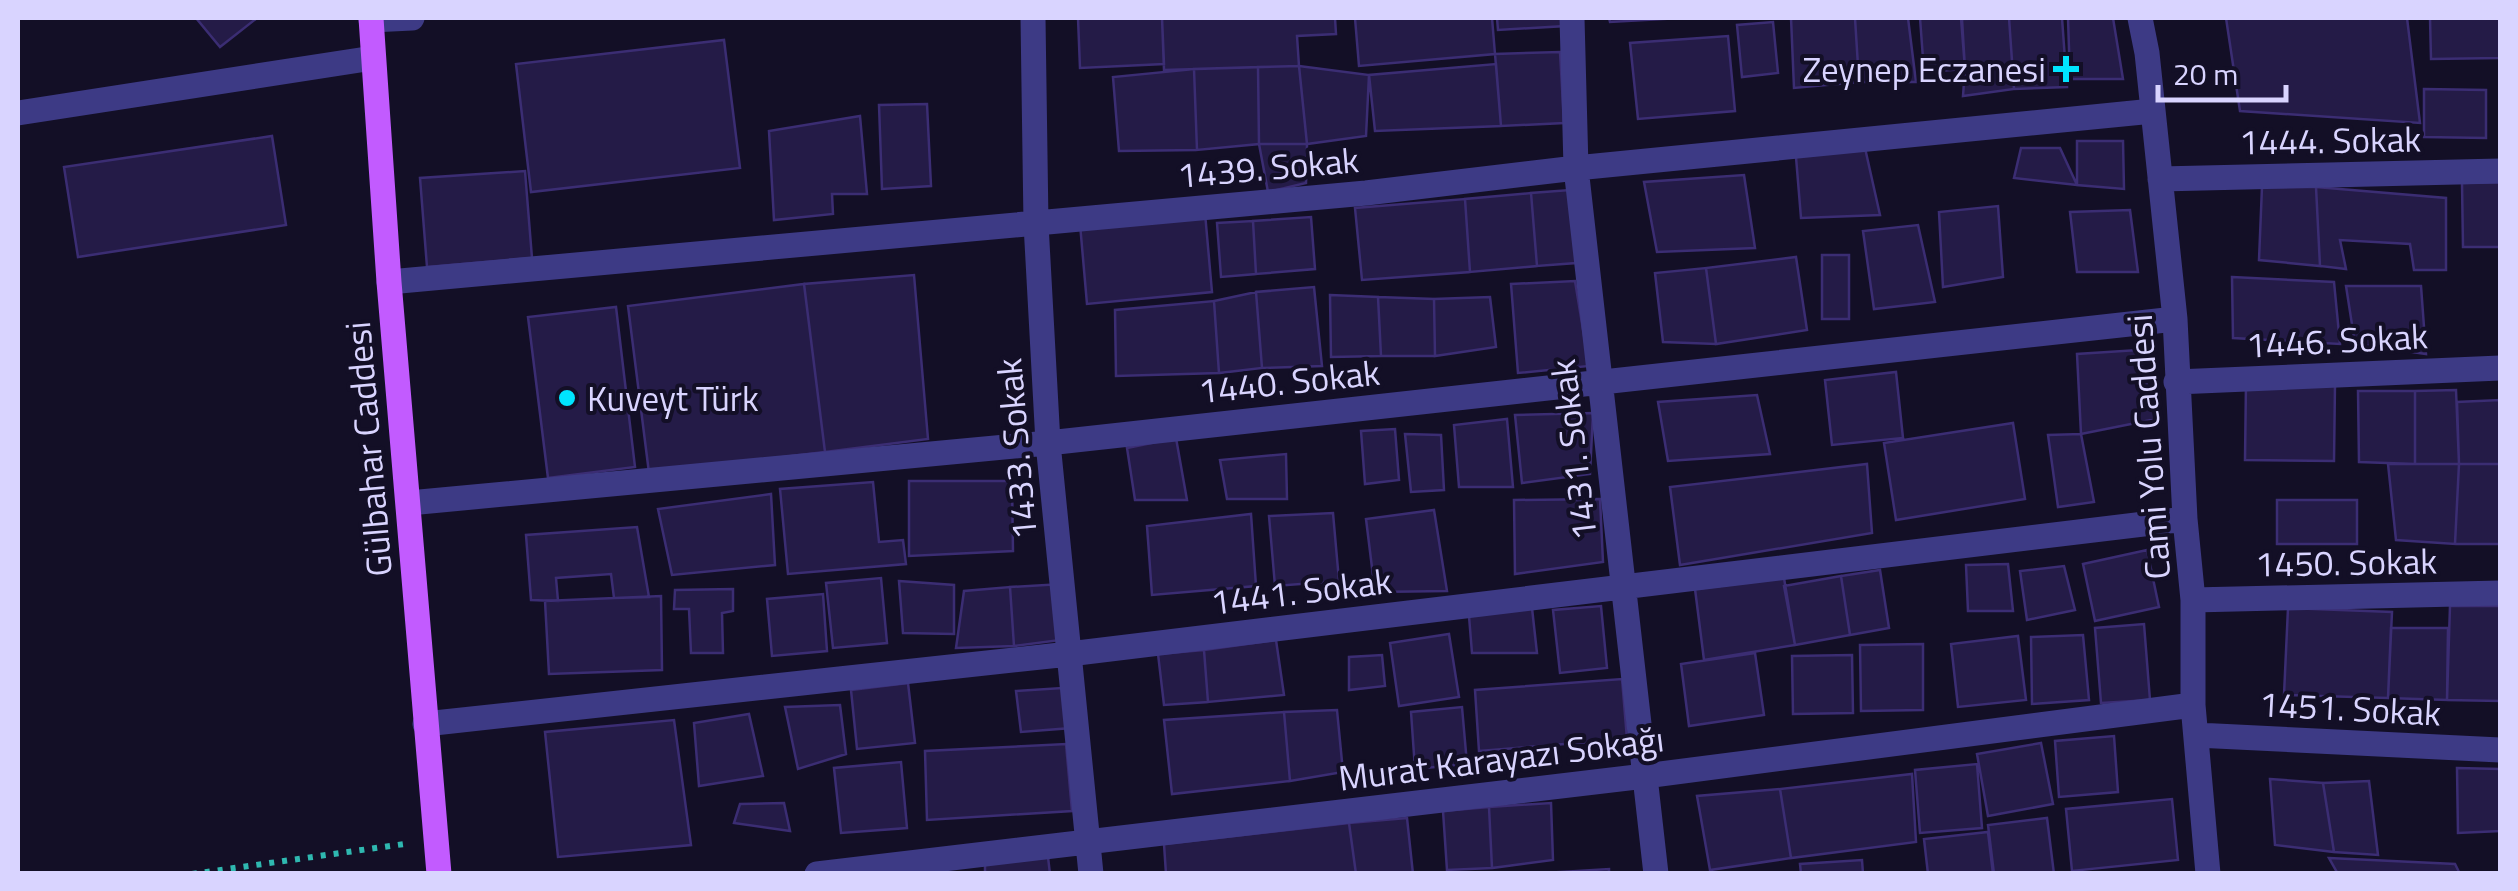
<svg xmlns="http://www.w3.org/2000/svg" width="2518" height="891" viewBox="0 0 2518 891" font-family="'Titillium Web',sans-serif">
<rect width="100%" height="100%" fill="#130f26"/>
<!-- building -->
<path fill="#241b47" stroke="#3b2d73" stroke-width="2.5" d="M196,18H257L220,47Z
M1078,18H1162L1164,64L1080,68Z
M1162,18H1335L1336,34L1297,36L1299,66L1164,70Z
M1355,18H1492L1495,54L1359,66Z
M1497,18H1564L1565,26L1498,30Z
M1609,18H1681L1610,22Z
M1791,18H1855L1859,82L1794,88Z
M1855,18H1908L1916,82H1859Z
M1920,18H1961L1965,69L1924,72Z
M2009,18H2062L2067,87L2014,89Z
M2009,18L2014,89L1963,96L1965,69L1962,19Z
M2068,18H2113L2123,79H2070Z
M2226,18H2407L2420,123L2240,111Z
M2430,18H2500V58L2431,59Z
M1773,22L1778,73L1742,77L1737,25Z
M1728,36L1735,111L1638,119L1630,43Z
M724,40L740,168L531,192L516,64Z
M1560,52L1564,123L1501,126L1495,54Z
M1496,64L1501,126L1375,131L1369,75Z
M1299,66L1307,144H1259L1258,67Z
M1299,66L1369,75L1366,136L1307,144Z
M1258,67L1259,144L1197,150L1194,69Z
M1194,69L1197,150L1119,151L1113,77Z
M2424,89L2486,90V138L2424,137Z
M927,104L931,186L882,189L879,105Z
M860,116L867,194H832L833,214L774,220L769,131Z
M272,136L286,225L78,257L64,167Z
M2077,141H2123L2124,189L2077,185Z
M1259,144H1307L1306,183L1268,192Z
M1865,148L1880,215L1801,218L1796,157Z
M2021,148H2060L2077,185L2014,178Z
M525,171L532,258L427,267L420,178Z
M1744,175L1755,248L1657,252L1644,182Z
M2500,182V247H2463L2462,183Z
M2262,187H2316L2320,266L2259,260Z
M2316,187L2446,198V270H2414L2410,244L2340,240L2346,269L2320,266Z
M1570,190L1576,263L1537,266L1531,193Z
M1531,193L1537,266L1470,272L1465,199Z
M1465,199L1470,272L1362,280L1355,208Z
M1998,206L2003,277L1943,287L1939,212Z
M2130,210L2138,272H2077L2070,212Z
M1205,213L1212,292L1087,304L1080,224Z
M1311,217L1315,269L1256,274L1253,221Z
M1253,221L1256,274L1221,277L1217,223Z
M1918,225L1935,302L1874,309L1863,231Z
M1822,255H1849V319H1822Z
M1796,257L1807,330L1716,344L1706,268Z
M1706,268L1716,344L1663,342L1655,273Z
M914,275L928,439L825,452L804,284Z
M2232,277L2334,282L2340,344L2233,338Z
M1575,281L1589,366L1518,373L1511,284Z
M804,284L825,452L649,473L628,306Z
M2346,286H2421L2426,354L2355,344Z
M1314,287L1322,366L1262,368L1256,292Z
M1256,292L1262,368L1219,373L1214,301Z
M1330,295L1378,297L1381,356L1331,357Z
M1378,297L1434,299L1435,356H1381Z
M1490,297L1496,347L1435,356L1434,299Z
M1214,301L1219,373L1116,376L1115,310Z
M616,307L635,467L548,478L528,317Z
M2138,350L2156,419L2081,434L2077,354Z
M1896,372L1903,438L1832,445L1825,380Z
M2246,383L2335,384L2334,461L2245,460Z
M2456,390L2459,464H2415V391Z
M2358,391H2415V464L2359,462Z
M1757,395L1770,454L1668,461L1658,402Z
M2500,400V464H2459L2457,402Z
M1593,413L1590,474L1522,483L1515,415Z
M1507,419L1513,487H1459L1454,425Z
M2013,423L2025,499L1896,520L1884,443Z
M1395,429L1399,480L1365,484L1361,431Z
M1405,434L1441,435L1444,490L1411,492Z
M2081,434L2094,502L2058,507L2048,435Z
M1176,438L1187,500H1135L1127,448Z
M1286,454L1287,499H1227L1220,460Z
M1867,464L1872,533L1680,565L1670,487Z
M2388,464H2459L2455,544L2396,540Z
M2459,464H2500V544H2455Z
M909,481H1012L1013,551L909,556Z
M873,482L879,542L903,540L906,564L788,574L780,489Z
M771,494L775,565L672,575L658,509Z
M1600,499L1603,562L1515,574L1514,500Z
M2277,500H2357V544H2277Z
M1434,510L1447,591L1375,592L1366,519Z
M1333,513L1339,581L1275,586L1269,516Z
M1251,514L1256,586L1152,595L1147,526Z
M637,527L649,597L614,598L611,574L556,578L558,601L531,600L526,535Z
M2147,550L2159,607L2095,621L2083,564Z
M2008,564L2013,611H1968L1966,565Z
M2064,566L2075,610L2027,620L2020,571Z
M1880,570L1889,628L1850,635L1841,576Z
M1841,576L1850,635L1795,645L1784,586Z
M881,578L887,643L833,648L826,583Z
M1784,578L1795,645L1704,660L1695,589Z
M899,581L954,585V634L903,633Z
M1062,584L1068,639L1014,646L1010,587Z
M1010,587L1014,646L956,648L964,591Z
M733,589V611L722,613L723,653H691L689,609H674L675,590Z
M823,594L827,651L772,656L767,599Z
M661,596L662,670L549,674L545,601Z
M1601,606L1607,668L1560,673L1553,610Z
M2450,606H2500V701L2447,700Z
M1532,608L1537,653H1472L1469,616Z
M2288,608L2392,612L2388,698L2284,695Z
M2144,624L2150,700L2101,703L2095,628Z
M2391,628H2448L2447,700L2388,698Z
M1449,634L1459,697L1399,706L1390,643Z
M2083,635L2089,700L2032,704L2031,637Z
M2018,636L2026,700L1958,707L1951,644Z
M1276,640L1284,695L1208,702L1204,650Z
M1923,644V710L1861,711L1860,645Z
M1204,650L1208,702L1164,705L1158,654Z
M1755,653L1764,715L1689,726L1681,664Z
M1382,655L1385,686L1349,690V657Z
M1852,655L1853,713L1793,714L1792,656Z
M1622,679L1627,739L1479,751L1475,690Z
M908,683L915,743L857,749L851,690Z
M1062,688L1071,728L1021,732L1016,691Z
M840,705L846,754L798,769L785,707Z
M1462,707L1467,764L1415,769L1411,712Z
M1337,710L1343,772L1290,781L1284,712Z
M1284,712L1290,781L1172,794L1164,720Z
M749,714L763,776L699,786L694,723Z
M674,720L691,845L558,857L545,732Z
M2114,736L2118,792L2059,797L2055,741Z
M2041,743L2053,804L1988,816L1977,754Z
M1066,744L1072,811L927,820L925,751Z
M901,762L907,828L841,833L834,768Z
M1977,764L1982,828L1920,833L1915,770Z
M2457,768L2500,769V831L2458,833Z
M1912,774L1916,842L1791,858L1780,789Z
M2270,779L2323,783L2334,852L2275,845Z
M2369,781L2378,855L2334,852L2323,783Z
M1780,789L1791,858L1710,870L1697,796Z
M2172,799L2178,860L2072,871L2066,809Z
M784,803L790,831L734,823L740,804Z
M1551,803L1553,860L1492,868L1489,807Z
M1489,807L1492,868L1447,870L1443,811Z
M1407,818L1413,874H1356L1349,823Z
M2047,818L2054,874H1994L1988,825Z
M1349,823L1356,874H1166L1164,844Z
M1988,832L1993,874H1928L1924,839Z
M1048,857L1050,874H985V863Z
M2329,858L2455,864L2460,874H2338Z
M1862,860L1863,874H1801L1800,864Z
M1609,869V874H1527Z"/>
<g fill="none" stroke-linecap="round" stroke-linejoin="round">
<!-- path -->
<path stroke="#2fb8b0" stroke-width="6" stroke-dasharray="5 8" stroke-linecap="butt" d="M192,874L404,844"/>
<!-- minor -->
<path stroke="#3d3a85" stroke-width="25" d="M1033,18L1036,224L1048,443L1091,874
M1572,18L1576,168L1656,874
M2140,18L2147,53L2175,319L2185,519L2193,600V705L2208,874
M371,20L412,18
M18,113L373,58
M2160,179L2500,171
M389,282L1366,193L1576,168L2153,111
M2176,382L2500,368
M409,503L1048,443L2175,319
M2193,600L2500,593
M425,724L1069,654L2185,519
M2196,735L2500,750
M817,874L1645,776L2193,705"/>
<!-- major -->
<path stroke="#c25bff" stroke-width="25" d="M371,18L389,282L439,874"/>
</g>
<!-- markers -->
<g fill="#00e5ff" stroke="#130f26" stroke-width="4">
<path d="M2061 54h10v10h10v10h-10v10h-10v-10h-10v-10h10z"/>
<circle cx="567" cy="398" r="10"/>
</g>
<g text-anchor="middle" dominant-baseline="central" stroke-width="8" stroke-linejoin="round" paint-order="stroke">
<!-- poi labels -->
<g font-size="35" fill="#d9d4ff" stroke="#130f26" text-anchor="end">
<text x="2046" y="69">Zeynep Eczanesi</text>
<text x="587" y="398" text-anchor="start">Kuveyt Türk</text>
</g>
<!-- street labels -->
<g font-size="35" fill="#d9d4ff" stroke="#130f26">
<text transform="translate(2330 140) rotate(-1)">1444. Sokak</text>
<text transform="translate(1268 167) rotate(-5)">1439. Sokak</text>
<text transform="translate(2337 340) rotate(-3)">1446. Sokak</text>
<text transform="translate(1289 381) rotate(-6)">1440. Sokak</text>
<text transform="translate(2148 447) rotate(-94)">Cami Yolu Caddesi</text>
<text transform="translate(368 449) rotate(-95)">Gülbahar Caddesi</text>
<text transform="translate(1016 449) rotate(-95)">1433. Sokak</text>
<text transform="translate(1573 450) rotate(-97)">1431. Sokak</text>
<text transform="translate(2346 562) rotate(-1)">1450. Sokak</text>
<text transform="translate(1301 591) rotate(-7)">1441. Sokak</text>
<text transform="translate(2350 708) rotate(3)">1451. Sokak</text>
<text transform="translate(1501 758) rotate(-7)">Murat Karayazı Sokağı</text>
</g>
</g>
<!-- border -->
<rect width="2518" height="891" fill="none" stroke="#d9d4ff" stroke-width="40"/>
<!-- scale -->
<path d="M2158 85v15h128v-15" fill="none" stroke="#d9d4ff" stroke-width="5"/>
<text x="2173" y="85" font-size="30" fill="#d9d4ff" stroke="#130f26" stroke-width="8" paint-order="stroke">20 m</text>
</svg>
